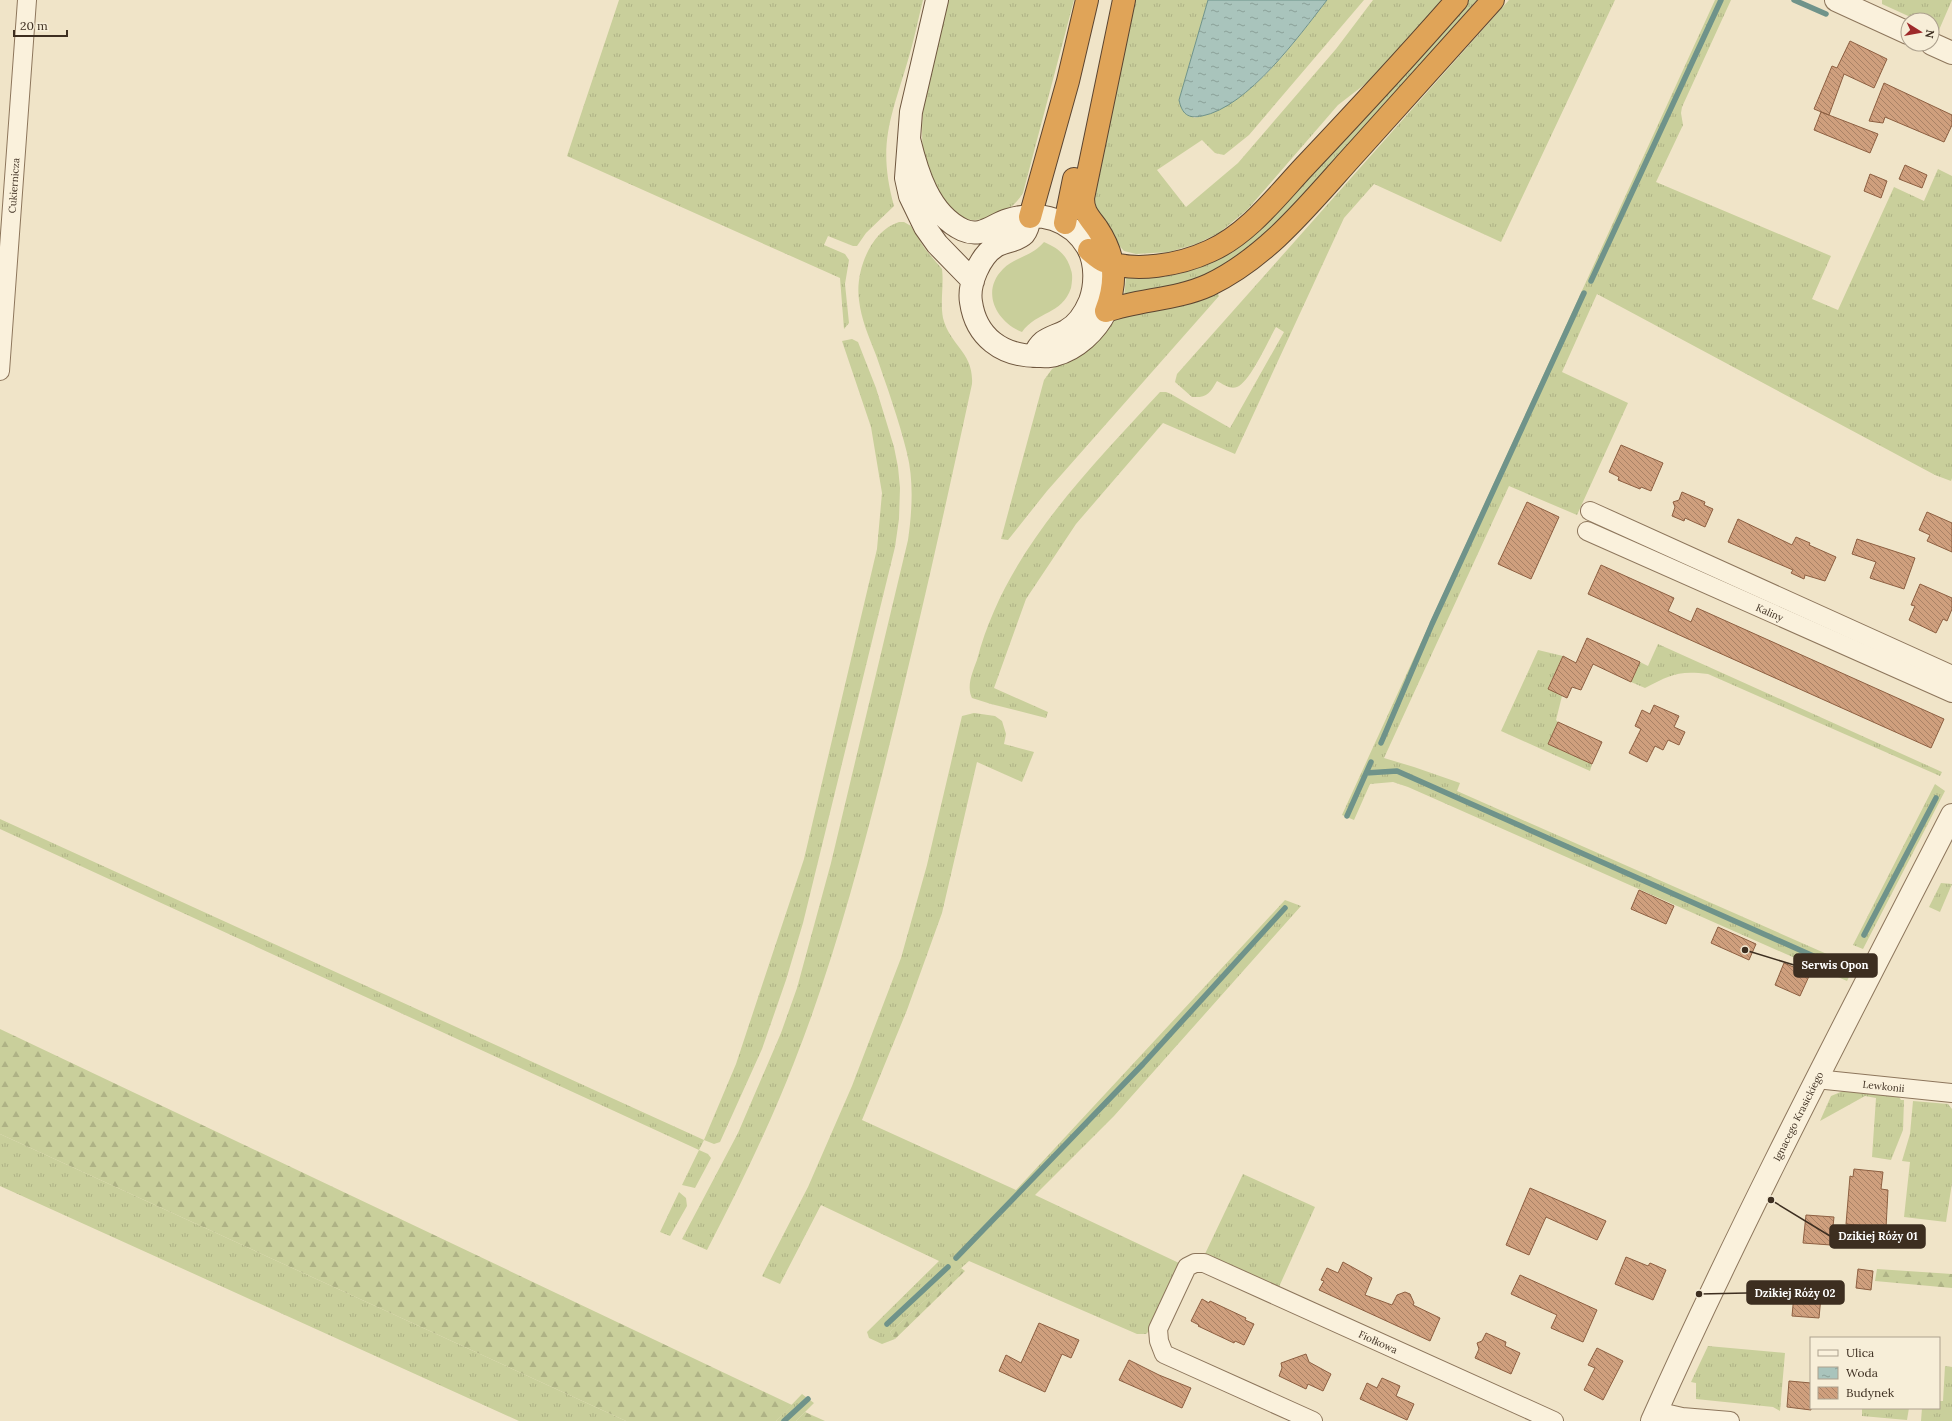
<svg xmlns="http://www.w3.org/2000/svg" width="1952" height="1421" viewBox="0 0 1952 1421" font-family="Lora,serif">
<defs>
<pattern id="grass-tufts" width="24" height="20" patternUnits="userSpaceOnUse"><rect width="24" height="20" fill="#c9cf9b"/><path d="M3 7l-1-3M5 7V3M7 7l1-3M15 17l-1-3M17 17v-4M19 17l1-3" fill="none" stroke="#aeb285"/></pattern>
<pattern id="forest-firs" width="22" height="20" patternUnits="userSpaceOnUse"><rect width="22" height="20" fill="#c9cf9b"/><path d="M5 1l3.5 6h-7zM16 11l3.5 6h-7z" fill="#aeb285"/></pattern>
<pattern id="water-ripples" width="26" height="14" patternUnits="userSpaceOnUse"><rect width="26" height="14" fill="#a9c4bc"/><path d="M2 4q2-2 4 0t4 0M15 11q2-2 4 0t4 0" fill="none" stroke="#8ba098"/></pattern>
<pattern id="building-back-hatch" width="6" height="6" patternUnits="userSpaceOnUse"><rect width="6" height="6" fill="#cf9f7d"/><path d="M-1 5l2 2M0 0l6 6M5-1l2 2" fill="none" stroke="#a98266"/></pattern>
</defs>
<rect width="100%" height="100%" fill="#f0e4c8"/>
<!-- grass -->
<path fill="url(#grass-tufts)" d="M619,0H923C918,20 914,40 908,60C891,118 877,144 894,206L866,233L857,246H853L828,236L824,245L845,254L849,260L845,284L849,323L844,329L840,278L567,156Z
M948,0H1074L1023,193C1013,210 994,219 975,220C962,221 956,213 947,204C898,156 934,58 948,0Z
M1135,0H1208L1179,100L1194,118C1250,107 1294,43 1327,0H1364L1249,135L1224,155L1215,153L1202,140L1157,170L1186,207L1238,163L1336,49L1373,0H1445L1382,71L1338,105L1247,210L1219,233L1196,244L1169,252L1136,254L1124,251L1117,243L1094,207L1093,195Z
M1466,0H1477L1289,212L1254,247L1205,278L1124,297L1126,277C1182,282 1219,263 1261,230Z
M1509,0H1615L1501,242L1374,184L1344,218L1235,454L1163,423L1076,524L1026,599L994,688L1048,712L1046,718L991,704L972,698C966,686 973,671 977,660C1005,552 1087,472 1160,392H1166L1171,394L1230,428L1284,332L1276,327C1268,341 1250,382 1237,387C1230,390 1223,384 1217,381C1210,393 1207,398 1192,397L1175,382L1177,374Z
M1715,0H1731L1682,107L1681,113L1683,125L1656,182L1831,256L1812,299L1838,310L1894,187L1924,201L1938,169L1952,176V478L1951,481L1935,475L1597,294L1562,372L1628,403L1577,515L1509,486L1384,758L1414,767L1460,783L1457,791L1845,962L1848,955L1858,959L1847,981L1408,787L1393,782L1370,784L1354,820L1342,815Z
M1882,0H1952L1939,30L1932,27V20H1917L1882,4Z
M899,222H904L911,226L925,249L942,269C944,285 940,302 943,318C950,346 974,352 972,384C944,514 915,643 883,771C858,869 832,966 795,1060C770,1125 739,1188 707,1250L682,1239L738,1133L781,1033L797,988L831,863L908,540C912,512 914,481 907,453C899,420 887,387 876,355C869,337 861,319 859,300C855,272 870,231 899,222Z
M1217,292L1219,296L1047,491L1008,540L1001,539L1044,380L1052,369L1084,352L1096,343L1115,320L1128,313Z
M852,339L858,342L876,388L894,447L898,467L900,488L899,519L895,547L803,923L786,980L762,1049L720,1142L714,1144L704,1140L699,1150L708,1154L711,1158L695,1188L682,1185L699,1150L0,829V819L704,1140L736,1064L804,859L877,549L882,493L871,427L842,341Z
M1658,644L1942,772L1940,776L1708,674C1678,670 1670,675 1645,688L1631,682L1640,662L1648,666Z
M1538,650L1563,656L1548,688L1562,696L1556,720L1558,722L1548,744L1592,764L1590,771L1501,731Z
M974,713L995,716L1002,721L1006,734L1004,744L1034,752L1022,782L977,762L942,913L907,1010L862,1120L1016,1190L1285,900L1301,906L1114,1116L1035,1195L1179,1263L1149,1331L1146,1334H1137L969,1261L890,1332L895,1339L882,1344L869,1338L867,1332L939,1261L821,1205L780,1284L762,1276L808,1187L852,1086L901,958L927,865L962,716Z
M1935,784L1945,791L1863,949L1853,945Z
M1941,883L1952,884L1940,912L1929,907Z
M1860,1090L1898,1095L1901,1100H1904L1903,1130L1891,1160L1872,1157L1876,1098L1865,1096L1820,1121L1831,1096L1843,1091Z
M1913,1101L1948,1104L1952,1109V1183L1946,1222L1904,1217L1910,1162L1902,1161L1910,1134Z
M0,1134L626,1421H519L0,1186Z
M1243,1174L1315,1207L1278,1289L1204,1256Z
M679,1192L686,1198L687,1206L670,1236L660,1232Z
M1708,1346L1785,1353L1780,1411L1773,1407L1696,1399V1383L1691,1382Z
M1945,1366L1952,1367V1421H1921L1922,1408H1939V1401H1943Z
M802,1394L814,1403L796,1421H776Z
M1862,1408H1909L1907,1420L1862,1416Z"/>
<!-- forest -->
<path fill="url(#forest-firs)" d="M0,1029L792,1405L776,1421H626L0,1134Z
M961,1268L965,1271L895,1339L890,1332Z
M1877,1269L1952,1274V1288L1875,1281Z
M805,1412L825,1421H796Z"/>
<!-- garden -->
<path fill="#c9cf9b" d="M1044,242C1058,248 1067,255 1071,270C1073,275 1072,282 1071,288C1062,315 1037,311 1022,332C997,322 980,292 1003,269C1015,257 1031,257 1044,242Z"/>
<!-- water -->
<path fill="url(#water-ripples)" stroke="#6f938a" d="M1208,0H1327C1299,36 1248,107 1202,116C1188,119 1182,114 1179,100Z"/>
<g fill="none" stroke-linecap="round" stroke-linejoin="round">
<!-- stream -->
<path stroke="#6f938a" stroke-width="5.5" d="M1794,0L1826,14
M1591,281L1721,0
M1381,743L1432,624L1584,293
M1366,773L1397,771L1838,967
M1347,816L1371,762
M1864,935L1936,798
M956,1258L1143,1064L1285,908
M887,1324L948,1267
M784,1421L808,1399"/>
</g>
<!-- building -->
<path fill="url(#building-back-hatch)" stroke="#8d5f41" d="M1850,41L1887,59L1874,88L1844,74L1829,115L1814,109L1832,66L1837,68Z
M1884,83L1952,115V125L1944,142L1885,117L1883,123L1869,121Z
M1821,112L1878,134L1870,153L1814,130Z
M1905,165L1927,175L1922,188L1899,179Z
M1870,174L1887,181L1881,198L1864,191Z
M1621,445L1663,463L1651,491L1641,487L1640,489L1618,480L1619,477L1609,472Z
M1682,492L1705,502L1704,505L1713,509L1705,527L1685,518L1684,521L1672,516L1675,507L1673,502L1679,500Z
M1527,502L1559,517L1531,579L1498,564Z
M1927,512L1952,523V552L1927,541L1930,535L1919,530Z
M1738,519L1792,545L1796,537L1810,543L1809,545L1836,557L1825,581L1805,575L1804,579L1791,573L1793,570L1728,542Z
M1857,539L1915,558L1904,589L1870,578L1876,562L1852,554Z
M1601,565L1674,598L1668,611L1691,622L1697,608L1944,719L1931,748L1588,594Z
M1920,584L1952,598V609L1947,621L1943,619L1936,633L1909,620L1915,606L1911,605Z
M1587,638L1640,662L1631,682L1593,664L1581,690L1572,687L1567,698L1548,689L1563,656L1576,663Z
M1654,705L1679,716L1674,727L1685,732L1679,745L1668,740L1663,750L1655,746L1647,762L1629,753L1641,729L1635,726L1642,710L1650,714Z
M1558,722L1602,742L1592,764L1548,744Z
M1639,890L1674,906L1666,924L1631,909Z
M1718,927L1756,944L1749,960L1711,943Z
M1784,963L1810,974L1800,996L1775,985Z
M1854,1169L1883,1172L1881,1189L1888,1190L1886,1228L1846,1224L1850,1176L1853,1177Z
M1530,1188L1606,1221L1597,1240L1546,1217L1529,1255L1506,1245Z
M1806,1215L1834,1217L1831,1245L1803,1243Z
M1626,1257L1648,1266L1650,1263L1666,1270L1653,1300L1615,1284Z
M1343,1262L1372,1278L1365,1295L1392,1305L1397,1295L1405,1292L1410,1294L1414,1303L1413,1305L1440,1318L1430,1341L1319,1290L1324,1281L1321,1280L1327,1268L1338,1273Z
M1858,1269L1873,1271L1871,1290L1856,1288Z
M1520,1275L1597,1310L1583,1342L1551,1328L1557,1315L1511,1294Z
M1795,1284L1822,1286L1819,1318L1792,1316Z
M1202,1299L1209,1303L1210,1301L1246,1318L1245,1320L1254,1324L1244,1345L1235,1341L1234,1343L1198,1326L1199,1325L1191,1321Z
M1039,1323L1079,1340L1071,1358L1062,1354L1045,1392L999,1371L1006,1355L1021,1363Z
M1486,1333L1506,1342L1505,1346L1520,1353L1511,1374L1475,1358L1479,1349L1477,1343L1482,1341Z
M1597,1348L1623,1361L1603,1400L1584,1390L1595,1368L1588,1365Z
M1306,1354L1309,1362L1331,1374L1323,1391L1308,1384L1306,1389L1279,1376L1282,1368L1281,1363Z
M1129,1360L1159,1375L1191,1388L1182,1408L1119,1380Z
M1382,1378L1400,1386L1396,1396L1414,1404L1407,1420L1360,1399L1367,1383L1377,1388Z
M1789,1381L1811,1383V1410L1787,1407Z"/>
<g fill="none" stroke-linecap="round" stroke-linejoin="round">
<defs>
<g id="minor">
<path id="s1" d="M0,371L27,0"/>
<path d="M1590,511L1952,675"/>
<path id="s2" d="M1587,531L1952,693"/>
<path id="s3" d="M1816,1079L1952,1093"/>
<path d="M1656,1411L1682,1417L1730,1421"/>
<path id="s4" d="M1313,1421L1164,1354L1159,1341L1158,1329L1187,1267L1195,1263H1204L1554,1421"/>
</g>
<g id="tertiary">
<path d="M1836,0L1908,33"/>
<path d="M1932,44L1952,53"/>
<path id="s5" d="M1652,1421C1744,1215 1849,1016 1952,815"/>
</g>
<path id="secondary" d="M937,0L911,112L906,178L910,196L925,227L937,244L973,281
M909,139C917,172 929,214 963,230C981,238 992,225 1008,220C1040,210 1071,219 1088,248C1096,263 1096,285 1090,301C1085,313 1077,325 1066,331C1050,339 1041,338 1034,356
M1030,217C1029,223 1028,229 1024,234C1017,241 1005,241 996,246C980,256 968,284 971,302C976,337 1002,356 1037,356C1042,356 1049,357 1055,355C1077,349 1096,331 1106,311"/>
<path id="motorway" d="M1030,217L1068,81L1087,0
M1065,223L1074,179
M1089,250C1094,254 1099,259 1104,261C1135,273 1180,265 1210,251C1248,234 1276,197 1304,167C1356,112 1407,57 1457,0
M1106,311C1140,299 1176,300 1209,285C1270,256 1313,199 1358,150C1403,100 1448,50 1493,0
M1106,311C1118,280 1115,255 1097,228C1089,217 1083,212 1083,198L1124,0"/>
</defs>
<!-- minor casing -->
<use href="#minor" stroke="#8d765c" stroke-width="20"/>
<!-- tertiary casing -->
<use href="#tertiary" stroke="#8d765c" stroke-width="24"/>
<!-- secondary casing -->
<use href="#secondary" stroke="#6f573f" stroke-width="24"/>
<!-- motorway casing -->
<use href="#motorway" stroke="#5b4430" stroke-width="24"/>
<!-- minor -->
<use href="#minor" stroke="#faf1dc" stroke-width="18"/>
<!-- tertiary -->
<use href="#tertiary" stroke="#faf1dc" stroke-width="22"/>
<!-- secondary -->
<use href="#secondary" stroke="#faf1dc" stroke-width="22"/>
<!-- motorway -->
<use href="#motorway" stroke="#e0a458" stroke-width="22"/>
</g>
<g text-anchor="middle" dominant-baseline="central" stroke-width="3.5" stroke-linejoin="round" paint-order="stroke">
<!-- street labels -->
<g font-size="10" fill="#3d2e20" stroke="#f7eed8">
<text stroke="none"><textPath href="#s1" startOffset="186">Cukiernicza</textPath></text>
<text stroke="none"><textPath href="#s2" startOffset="200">Kaliny</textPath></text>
<text stroke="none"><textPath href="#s3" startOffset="68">Lewkonii</textPath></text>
<text stroke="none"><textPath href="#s5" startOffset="338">Ignacego Krasickiego</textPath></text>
<text stroke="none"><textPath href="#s4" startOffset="467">Fiołkowa</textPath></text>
</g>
</g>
<!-- callouts -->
<path fill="none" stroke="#3d2e20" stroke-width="1.5" d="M1745 950L1794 965M1771 1200L1830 1236M1699 1294L1747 1293"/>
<g fill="#3d2e20" stroke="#f7eed8" stroke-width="1.5">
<circle cx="1745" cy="950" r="4"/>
<circle cx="1771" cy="1200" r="4"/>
<circle cx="1699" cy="1294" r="4"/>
</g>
<g fill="#3d2e20" stroke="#3d2e20" stroke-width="1.5">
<rect x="1794" y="954" width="83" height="23" rx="4"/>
<rect x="1830" y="1225" width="95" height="23" rx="4"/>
<rect x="1747" y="1281" width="97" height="23" rx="4"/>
</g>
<g font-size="11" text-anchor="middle" font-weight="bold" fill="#fff">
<text x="1835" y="969">Serwis Opon</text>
<text x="1878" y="1240">Dzikiej Róży 01</text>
<text x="1795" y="1297">Dzikiej Róży 02</text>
</g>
<!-- legend -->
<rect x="1810" y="1337" width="130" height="72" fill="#f7eed8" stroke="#ada18e"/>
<rect x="1818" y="1350" width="20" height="6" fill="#faf1dc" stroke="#ada18e"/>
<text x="1846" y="1357" font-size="12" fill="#3d2e20">Ulica</text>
<rect x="1818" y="1367" width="20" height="12" fill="url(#water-ripples)" stroke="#ada18e"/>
<text x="1846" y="1377" font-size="12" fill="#3d2e20">Woda</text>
<rect x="1818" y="1387" width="20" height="12" fill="url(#building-back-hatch)" stroke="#ada18e"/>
<text x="1846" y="1397" font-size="12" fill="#3d2e20">Budynek</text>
<!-- north arrow -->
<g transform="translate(1920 32) rotate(101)"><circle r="19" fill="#f7eed8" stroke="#ada18e"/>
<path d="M0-3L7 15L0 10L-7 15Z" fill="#9e2a2b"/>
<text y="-6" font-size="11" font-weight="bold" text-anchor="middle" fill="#3d2e20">N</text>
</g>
<!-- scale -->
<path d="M14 30v6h53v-6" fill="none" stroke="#3d2e20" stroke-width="2"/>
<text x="20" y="30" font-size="12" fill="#3d2e20" stroke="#f7eed8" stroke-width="3" paint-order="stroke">20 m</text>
</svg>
